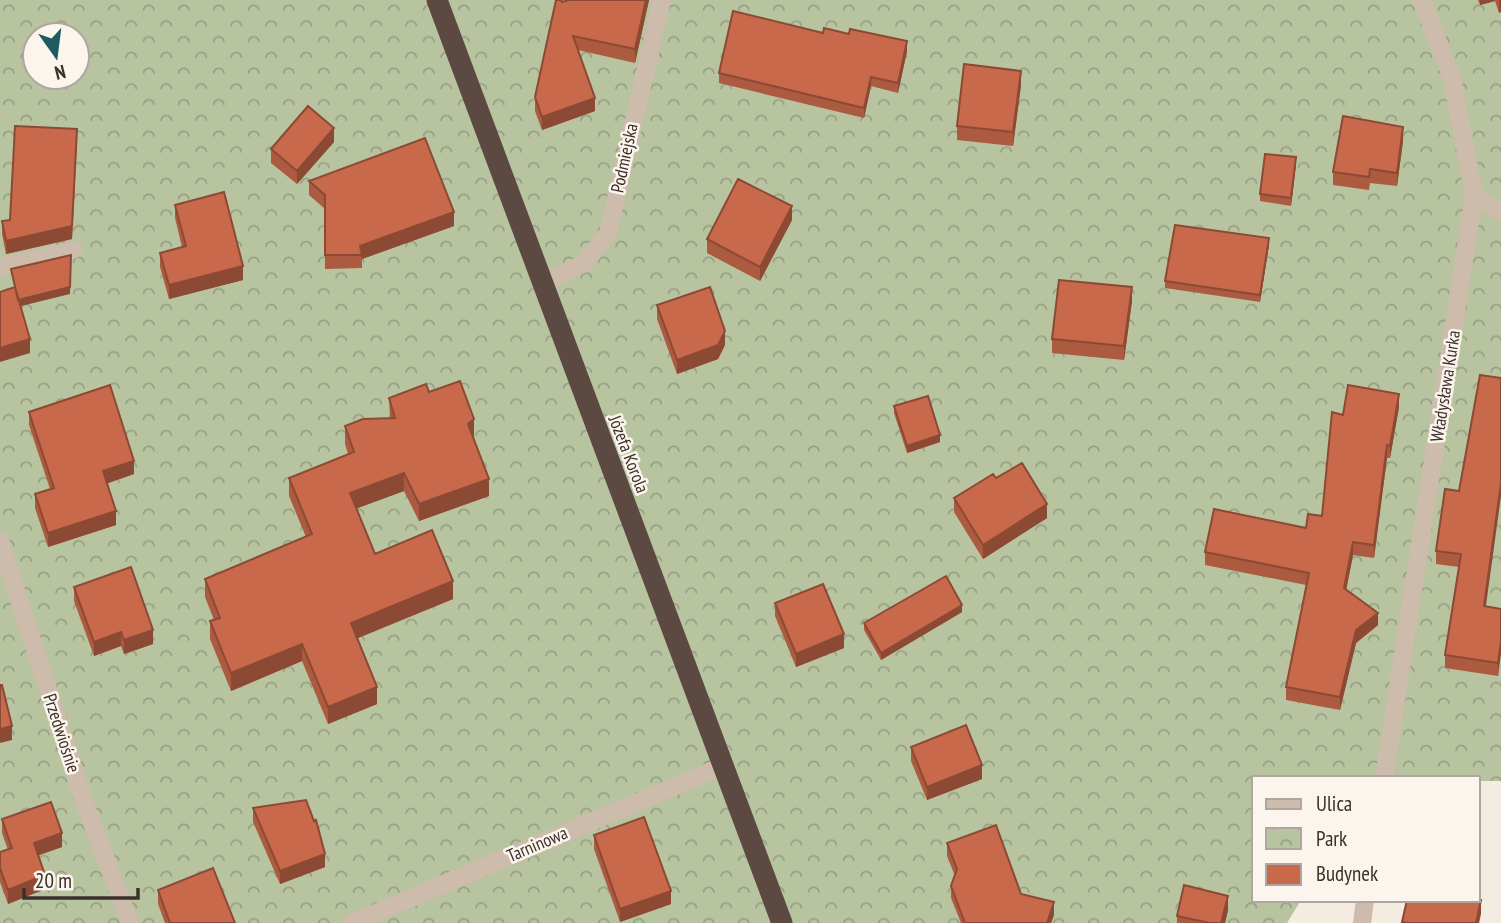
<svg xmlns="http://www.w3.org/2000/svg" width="1501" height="923" viewBox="0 0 1501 923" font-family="'PT Sans Narrow',sans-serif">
<defs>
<pattern id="park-crowns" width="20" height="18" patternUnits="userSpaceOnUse" patternTransform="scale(1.75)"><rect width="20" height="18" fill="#b8c4a0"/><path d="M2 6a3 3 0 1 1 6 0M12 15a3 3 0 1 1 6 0" fill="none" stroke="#97a083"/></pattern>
</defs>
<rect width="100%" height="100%" fill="#f4ebe1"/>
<!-- park -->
<path fill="url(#park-crowns)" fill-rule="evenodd" d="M0,0H1501V781H1478V778H1254V900H1301L1287,923H0ZM35,35H77V77H35Z"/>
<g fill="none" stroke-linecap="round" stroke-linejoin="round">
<!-- minor -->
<path stroke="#cdbbac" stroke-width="18" d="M1474,195L1501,212
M0,267L73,250
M541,284L585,263L608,233L662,0
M0,541L86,807L130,923
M1384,778L1474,195L1452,79L1422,0
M352,923L723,766
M1362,923L1365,900"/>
<!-- highway -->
<path stroke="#5c4a42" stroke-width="21" d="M437,0L782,923"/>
</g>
<!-- wall -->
<path fill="#ac5a40" d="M568,0H649L635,63L578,50L595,111L542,130L535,111V97L562,2Z
M1478,0H1501L1499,13L1495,1L1480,5Z
M823,33L907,51L898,93L871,86L864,118L719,83V73Z
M1021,85L1013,146L957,140V126Z
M1403,141L1397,186L1370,183L1369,190L1333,185V172Z
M77,142L72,239L6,254L2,234V221L10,220Z
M334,142L297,184L271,163V149Z
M1296,164L1291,206L1260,201V194Z
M309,181L454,226L362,259V268L325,269V209L309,195Z
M175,205L243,280L169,299L160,267V253L182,247L175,218Z
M792,220L760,281L707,253V239Z
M1269,245L1260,302L1165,288V281Z
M1132,301L1124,360L1052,353V339Z
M657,305L725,345L718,359L677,374L657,319Z
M429,392L474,437L489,496L419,521L404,491L357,508L375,554L453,599L357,638L377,704L328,724L302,661L231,691L210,639V621L214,620L205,597V579L306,537L289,496V478L348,454L345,444V426L390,418L389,398Z
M894,406L940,442L907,453L894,413Z
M1399,407L1390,458H1387L1374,558L1353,555L1346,590L1378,625L1356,643L1340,710L1286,700V687L1306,585L1205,565V552L1306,528L1322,516L1343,415Z
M29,412L134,474L107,483L116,525L48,547L35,508V494L50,489L29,425Z
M996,478L1047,518L983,559L954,512V498Z
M1459,491L1486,607L1501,609L1498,676L1445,668V655L1459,567L1436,564V551Z
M74,587L153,644L124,654L121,646L94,656L74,601Z
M775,603L844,648L796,667L775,616Z
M962,612L881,660L864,630V623Z
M911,747L982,779L927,800L911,761Z
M253,808L325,867L280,884L253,822Z
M2,819L62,847L38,855L45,889L8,904L0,882V852L8,850L2,833Z
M594,835L671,904L620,922L594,849Z
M947,843L1021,894L1054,915L1051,923H961L951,898V886L955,876L947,856Z
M158,890L235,923H165L158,904Z
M1228,910L1225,923H1177V916Z"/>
<!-- shaded-wall -->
<path fill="#8c4a34" d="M646,0H649L635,63V49Z
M1480,0H1495V1L1480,5Z
M1499,0H1501V12L1499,13Z
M907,41V51L898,93V83Z
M1021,71V85L1013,146V132Z
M871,77V86L864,118V108Z
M595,98V111L542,130V117Z
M1403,127V141L1397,186V173Z
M334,128V142L297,184V171Z
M77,129L72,239L6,254V241Z
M1296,157V164L1291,206V198Z
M792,206V220L760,281V267Z
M454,212V226L362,259L360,246Z
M1269,238V245L1260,302V295Z
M71,255L70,294L17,307V300Z
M243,266V280L169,299V285Z
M1132,287V301L1124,360V346Z
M725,331V345L718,359L677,374V360Z
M30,339V353L0,362V348Z
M1399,394V407L1390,458V446Z
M474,419V437L468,442V424Z
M940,435V442L907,453V446Z
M1387,445V458L1374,558V545Z
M134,461V474L103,485V471Z
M404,473V491L350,511V493Z
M489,479V496L419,521V504Z
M1501,483V496L1484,620V606Z
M1047,504V518L983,559V545Z
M116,511V525L48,547V533Z
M1353,542V555L1344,601V588Z
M453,581V599L351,641V623Z
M962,605V612L881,660V653Z
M1378,613V625L1356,643L1340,710V697L1356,630Z
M153,630V644L124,654V640Z
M121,632V646L94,656V642Z
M844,634V648L796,667V654Z
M1501,641V654L1498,676V663Z
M302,644V661L231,691V673Z
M377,687V704L328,724V707Z
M12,726V740L0,743V729Z
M982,765V779L927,800V787Z
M62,833V847L34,857V843Z
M325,854V867L280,884V871Z
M45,875V889L8,904V890Z
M671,891V904L620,922V909Z
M1228,896V910L1225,923H1221Z
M1481,900V914L1479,923H1476Z
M1054,902V915L1051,923H1047Z"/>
<!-- building -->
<path fill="#c8694b" stroke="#8c4a34" stroke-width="2" d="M556,0H561L562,2L568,0H646L635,49L573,36L595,98L542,117L535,97Z
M733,11L823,33L824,28L849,34L850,29L907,41L898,83L871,77L864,108L719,73Z
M964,64L1021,71L1013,132L957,126Z
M308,106L334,128L297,171L271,149Z
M1343,116L1403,127L1397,173L1370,169L1369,177L1333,172Z
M15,126L77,129L72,226L6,241L2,221L10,220Z
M425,138L454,212L360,246L362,255H325V195L309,181Z
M1265,154L1296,157L1291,198L1260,194Z
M738,179L792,206L760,267L707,239Z
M224,192L243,266L169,285L160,253L186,246L175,205Z
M1175,225L1269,238L1260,295L1165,281Z
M71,255L70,287L18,300L11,269Z
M1059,280L1132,287L1124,346L1052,339Z
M15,287L30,339L0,348V292Z
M710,287L725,331L718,345L677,360L657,305Z
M1480,375L1501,378V483L1484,606L1501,609V641L1498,663L1445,655L1461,554L1436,551L1445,489L1459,491Z
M460,381L474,419L468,424L489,479L419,504L404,473L350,493L375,554L432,530L453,581L351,623L377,687L328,707L302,644L231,673L210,621L220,618L205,579L312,534L289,478L354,452L345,426L363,419L395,418L389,398L426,384L429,392Z
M110,385L134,461L103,471L116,511L48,533L35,494L54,488L29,412Z
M1348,385L1399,394L1390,446L1387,445L1374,545L1353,542L1344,588L1378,613L1356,630L1340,697L1286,687L1309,573L1205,552L1214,509L1306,528L1308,514L1322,516L1332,412L1343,415Z
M928,396L940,435L907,446L894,406Z
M1022,463L1047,504L983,545L954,498L993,474L996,478Z
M131,567L153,630L124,640L121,632L94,642L74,587Z
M946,576L962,605L881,653L864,623Z
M823,584L844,634L796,654L775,603Z
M0,685H2L12,726L0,729Z
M966,725L982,765L927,787L911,747Z
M306,800L314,821L316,820L325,854L280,871L253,808Z
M51,802L62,833L34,843L45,875L8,890L0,868V852L12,848L2,819Z
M644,817L671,891L620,909L594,835Z
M996,825L1021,894L1054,902L1047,923H965L951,886L957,869L947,843Z
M213,868L235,923H170L158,890Z
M1184,885L1228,896L1221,923H1210L1177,916Z
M1407,900H1481L1476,923H1409L1402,922Z"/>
<g text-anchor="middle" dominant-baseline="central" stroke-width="5" stroke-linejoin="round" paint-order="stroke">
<!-- street labels -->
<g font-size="18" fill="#3b302b" stroke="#fbf5ee">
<text transform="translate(624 158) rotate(-78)">Podmiejska</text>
<text transform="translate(1445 386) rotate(-81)">Władysława Kurka</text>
<text transform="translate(629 454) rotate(69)">Józefa Korola</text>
<text transform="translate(62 733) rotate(72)">Przedwiośnie</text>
<text transform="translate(537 844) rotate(-23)">Tarninowa</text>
</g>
</g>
<!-- legend -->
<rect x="1252" y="776" width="228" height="126" fill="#fbf5ee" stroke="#aea6a0" stroke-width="2"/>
<rect x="1266" y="799" width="35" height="10" fill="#cdbbac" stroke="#aea6a0" stroke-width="2"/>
<text x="1316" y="811" font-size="21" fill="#3b302b">Ulica</text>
<rect x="1266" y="828" width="35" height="21" fill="url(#park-crowns)" stroke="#aea6a0" stroke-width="2"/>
<text x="1316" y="846" font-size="21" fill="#3b302b">Park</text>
<rect x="1266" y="864" width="35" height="21" fill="#c8694b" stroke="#aea6a0" stroke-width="2"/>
<text x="1316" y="881" font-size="21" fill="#3b302b">Budynek</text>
<!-- north arrow -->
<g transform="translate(56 56) rotate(166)"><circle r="33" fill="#fbf5ee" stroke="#aea6a0" stroke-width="2"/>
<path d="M0-5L12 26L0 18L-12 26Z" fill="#1f5a5e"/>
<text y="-10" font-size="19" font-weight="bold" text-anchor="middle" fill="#3b302b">N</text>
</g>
<!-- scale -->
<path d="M24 888v10h114v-10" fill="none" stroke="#3b302b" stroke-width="3.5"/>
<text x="35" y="888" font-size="21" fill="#3b302b" stroke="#fbf5ee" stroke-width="5" paint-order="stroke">20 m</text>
</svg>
